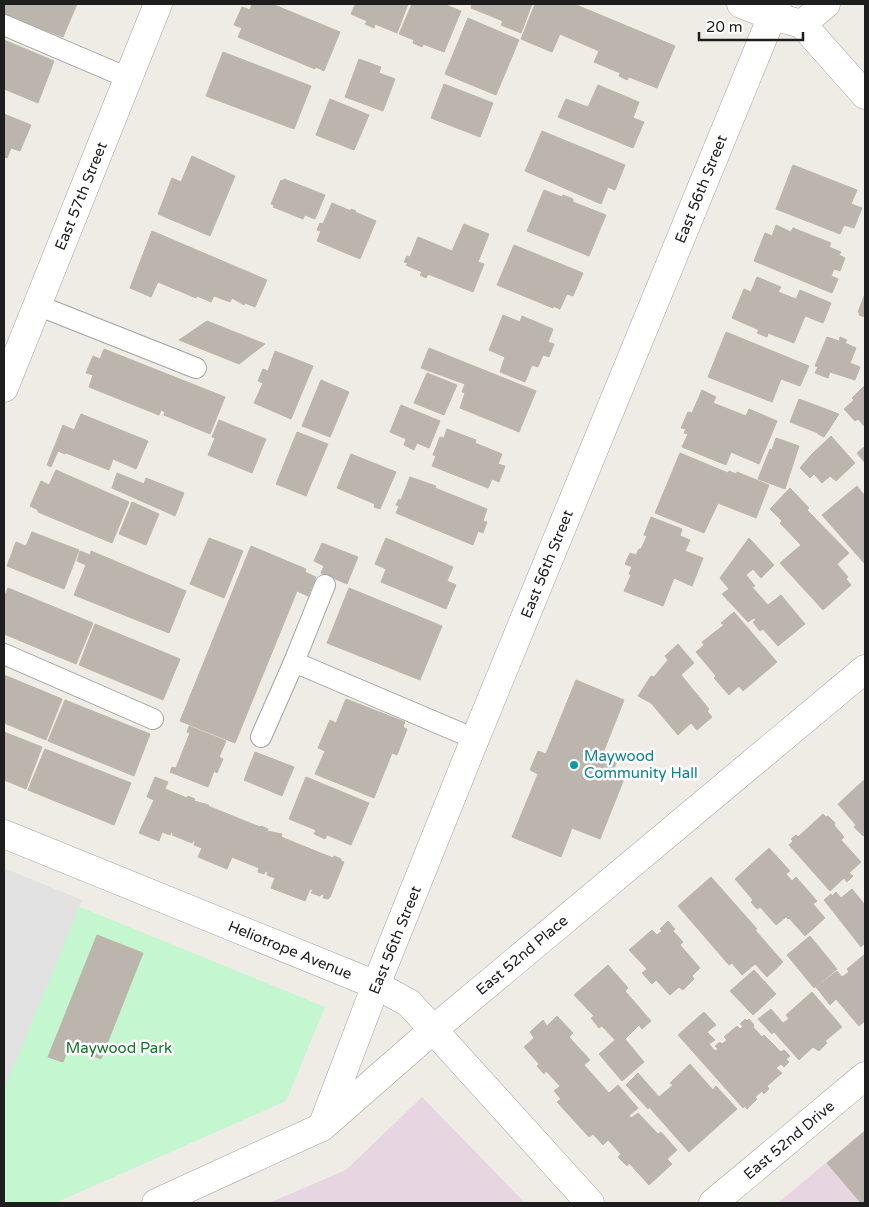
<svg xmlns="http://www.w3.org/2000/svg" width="869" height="1207" viewBox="0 0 869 1207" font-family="'Varela Round',sans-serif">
<rect width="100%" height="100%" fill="#eeece4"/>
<!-- industrial -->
<path fill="#e7d6e1" d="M422,1097L525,1203H269L346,1170Z
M865,1130V1203H778Z"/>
<!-- park -->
<path fill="#c4f6d0" d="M4,876L325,1007L286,1101L55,1203H4Z"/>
<!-- parking -->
<path fill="#e2e2e2" d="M4,868L82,900L5,1087L4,1086Z"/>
<!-- building -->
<path fill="#bbb5ae" stroke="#bfb6a7" d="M4,4H77L63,37L4,15Z
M252,4H272L340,32L324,71L316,67L315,69L238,37L242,28L234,25L242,7L250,10Z
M352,4H408L397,33L375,24L374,28L365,24L367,21L351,14L355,5Z
M412,4H444L461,11L444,52L423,44L422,47L413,43L414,40L399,34Z
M472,4H532L521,33L501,25L503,21L471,8Z
M535,4H574L675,46L657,88L629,77L627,80L619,76L620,73L594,62L599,51L560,34L552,52L521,39Z
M468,18L519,40L496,95L445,74Z
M4,40L54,61L38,103L4,89Z
M223,52L311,86L294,129L206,96Z
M359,59L381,67L379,73L395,79L383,111L345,97Z
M444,84L493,103L480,137L431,118Z
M598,85L639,102L633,118L644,122L633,148L558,117L566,99L588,107Z
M330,99L369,115L354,150L316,135Z
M4,114L31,125L20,151L11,148L7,158L4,157Z
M542,131L625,165L615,190L608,187L601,204L525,171Z
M192,156L235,176L210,236L158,214L172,178L181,182Z
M793,165L857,190L851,204L862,208L854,228L844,225L840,234L776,209Z
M284,179L325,195L315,219L305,215L303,219L273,207L274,205L271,204L281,180L283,181Z
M544,190L562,197L563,195L573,199V202L606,215L589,256L527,231Z
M332,203L351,211V209L356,211L355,212L376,221L360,259L317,241L321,231L317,230L320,223L323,224Z
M464,224L489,234L478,262L484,264L473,292L428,274L426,278L420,275L422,272L406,265L408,263L404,262L407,256L410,257L418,237L452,251Z
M776,225L791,232L793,228L831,243L829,247L841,252L839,255L845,258L840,271L834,269L831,276L838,279L832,293L754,261L765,233L772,236Z
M152,231L267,280L255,307L245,303L244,305L232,298L230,302L214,296L211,302L197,296L196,298L158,282L151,297L130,288Z
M514,245L583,273L573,296L567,294L560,309L553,306V308L497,285Z
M757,277L781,287L778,292L796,299L800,290L831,303L823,323L805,316L794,343L768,333L767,337L757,333L759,330L732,318L744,289L751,292Z
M865,294V317L859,315L860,313L858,312Z
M503,315L520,322L522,316L553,329L548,342L554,344L549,357L543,355L538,367L532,365L525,382L500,372L505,357L489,350Z
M207,321L265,344L239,364L179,340Z
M726,332L809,366L800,386L781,379L772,402L708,377Z
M827,337L839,341L840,337L847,340L845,343L856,348L850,363L860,367L855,380L830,372L828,378L815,373L818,367L815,366Z
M429,348L536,391L519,432L460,408L465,393L462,392L465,384L421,368Z
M104,349L225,397L210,434L164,415L165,412L161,410L159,415L89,387L93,375L86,373L93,356L100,359Z
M275,351L313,366L291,419L254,403L263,383L258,381L263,369L268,371Z
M427,373L457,385L444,415L414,403Z
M321,380L349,392L330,437L302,426Z
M865,385V427L858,419L855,421L844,409L854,400L852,398Z
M702,390L716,397L713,403L746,416L749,409L777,421L759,464L731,452L726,465L682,447L688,434L684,433L686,429L681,428L688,412L692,413Z
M799,399L839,414L824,437L818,434V433L790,422Z
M401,405L440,421L429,448L417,443L414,450L404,445L406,439L390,432Z
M81,414L148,441L136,469L113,459L109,470L66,453L65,454L58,451L51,467L47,465L63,425L74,430Z
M219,420L266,439L252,473L208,455L215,438L212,437Z
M447,429L476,440L475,443L502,454L498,464L505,466L499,482L492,479L488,488L432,466L436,456L433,455L440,437L444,438Z
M297,432L328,444L306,496L276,484Z
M831,436L855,463L836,481L830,476L822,483L814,474L810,478L800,468L811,455Z
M776,438L799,446L785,489L758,479L770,449L772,450Z
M865,446V463L857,453Z
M680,453L728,473L729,471L736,474L737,472L769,485L756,518L718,503L704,533L655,513Z
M351,454L396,472L380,509L374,507L375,504L337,488Z
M56,470L129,502L112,543L38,512V510L30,506L41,481L49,485Z
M117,473L144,484L146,478L184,493L175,516L112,488Z
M410,477L436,486L435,488L487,509L483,521L487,522L483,533L478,531L473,545L396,513L399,506L396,505L399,499L401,500Z
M857,486L865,496V564L822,515Z
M790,488L809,508L807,510L849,553L837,564L848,577L846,579L851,585L823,610L780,563L801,545L780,523L782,521L770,509Z
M132,502L159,514L146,545L119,534Z
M651,517L682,529L680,536L690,540L685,551L703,558L692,586L674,578L663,606L624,591L631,575L629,574L632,567L625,564L630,553L636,555L639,549H641L647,536L644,535Z
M32,532L79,550L64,589L7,566L16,542L26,546Z
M209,538L243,551L224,598L190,584Z
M386,538L453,567L447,581L456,585L446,609L381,582L386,569L375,564Z
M749,538L774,565L761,578L753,569L746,575L755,586L752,587L768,605L781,595L805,624L778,646L763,629L760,631L753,622L756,620L754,618L748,622L722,594L729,589L720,578Z
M322,543L358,557L347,584L321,573L324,566L314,561Z
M251,546L306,569L305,572L316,577L308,596L297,591L235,743L180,721Z
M80,551L90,555L91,551L186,591L169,633L74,595L86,565L77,561Z
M8,588L93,623L76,664L4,634V598Z
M349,588L442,626L420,680L327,643Z
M734,612L777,662L743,691L739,686L729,695L714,678L716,676L696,652L704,645L702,642L724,625L721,623Z
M95,624L180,659L163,700L79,665Z
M678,644L694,663L681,675L709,709L707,711L712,717L697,730L691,723L678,735L651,703L638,696L651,676L654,677L668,660L665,656Z
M4,675L62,699L46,740L4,723Z
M576,680L624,700L603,753L618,760L611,774L624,779L600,839L572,828L561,857L512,837L538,774L530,770L538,751L546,754Z
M346,699L405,722L403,727L407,729L397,755L392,753L374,798L315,774L325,751L318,748L330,720L336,723Z
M65,700L150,734L134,776L48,741Z
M189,726L226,741L219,757L223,759L217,773L214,771L208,787L170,772L172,767L176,768L190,733L187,732Z
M4,732L42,747L26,789L4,780Z
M45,749L131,783L114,825L28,790Z
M255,752L294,767L282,796L244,780Z
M155,777L168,782L165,789L187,798L188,796L195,799L194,801L209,805L208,806L260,827L261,826L268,829L267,831L282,834L281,837L333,858L334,856L341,859V861L344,862L330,897L328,899L323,898L324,895L322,894L320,896L311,893L313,890L310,889L305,901L271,888L275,878L267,875L268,872L266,871L264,874L258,872L259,868L232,857L227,869L198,857L202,848L194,845L195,841H193L192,843L172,835L173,833L171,832L170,835L162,832L159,841L139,833L154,800L147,797Z
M306,777L369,803L351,845L327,835L325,839L314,834L316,830L289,819Z
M865,779V835L863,836L854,827L856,825L838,804Z
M823,814L826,817L828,816L835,823L834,825L844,837L841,840L861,862L849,873L853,876L847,882L844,878L830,891L789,845L793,841L791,839L796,835L798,837Z
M769,848L790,871L786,874L792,881L796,877L817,901L813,904L825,918L805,936L789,918L788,919L786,917L776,925L760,907L757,909L751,902L753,900L735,879Z
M711,877L757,929L755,930L783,962L767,977L755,964L742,975L732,963L729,965L678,906Z
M852,889L865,905V943L861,947L824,900L831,894L832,896L836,892L841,898Z
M668,921L675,929L673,931L683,942L680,945L700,968L692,976L694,979L683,990L679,987L670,995L656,980L652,984L642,973L647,969L629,950L652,930L657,935L662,931L660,929Z
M97,935L143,953L101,1059L69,1047L63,1062L48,1057Z
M810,936L837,969L814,988L787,955Z
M865,954V1006L864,1008L865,1010V1021L859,1026L836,999L830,1005L816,987L837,971L842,977L849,972L847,969Z
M608,965L628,988L625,991L651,1021L642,1029L639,1025L625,1039L644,1062L622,1081L599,1054L615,1040L602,1026L599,1028L591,1018L594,1016L574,995Z
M754,970L776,994L753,1015L730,991Z
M812,992L842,1027L825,1041L827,1043L819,1051L813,1047L799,1060L774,1032L772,1034L758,1019L771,1009L783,1023L789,1019L786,1015Z
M704,1012L716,1025L707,1032L715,1040L709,1044L715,1051L718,1049L715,1046L720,1042L722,1044L727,1040L724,1037L737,1026L740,1029L743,1026L740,1024L745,1019L747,1021L749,1019L754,1025L753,1027L762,1037L764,1035L781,1052L784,1050L790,1056L786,1059L789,1062L784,1067L781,1064L776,1068L782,1073L767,1086L769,1089L764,1094L762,1091L755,1097L757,1099L747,1109L745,1106L743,1108L678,1035Z
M557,1016L573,1033L569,1037L590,1060L584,1065L609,1093L618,1085L638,1108L629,1116L631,1118L638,1113L658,1134L661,1132L677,1150L667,1159L672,1164L649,1185L629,1163L627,1166L618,1157L621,1154L608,1140L603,1145L593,1134L589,1137L557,1102L561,1099L554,1091L560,1086L546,1071L544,1074L537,1066L539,1064L524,1047L534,1038L530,1032L543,1020L547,1026Z
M690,1064L713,1090L716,1086L737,1109L689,1152L649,1107L648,1109L626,1085L638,1073L659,1097L673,1085L670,1083Z
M865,1131V1203H861L827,1163Z"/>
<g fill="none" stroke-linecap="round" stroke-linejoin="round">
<defs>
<path id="service" d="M4,25L128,78
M37,305L196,368
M4,654L153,719
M294,662L325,585
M261,737L294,662L475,739"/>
<path id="minor" d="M741,4L772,16L802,24L865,95
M802,24L826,4
M4,388L158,4
M4,834L376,985L409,1003L590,1203
M322,1127L376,985L475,739L777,4
M156,1203L322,1127L434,1029L865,669
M713,1203L865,1076"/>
</defs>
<!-- service casing -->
<use href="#service" stroke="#a2a2a2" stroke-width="22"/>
<!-- minor casing -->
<use href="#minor" stroke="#a2a2a2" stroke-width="29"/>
<!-- service -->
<use href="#service" stroke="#fff" stroke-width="20"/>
<!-- minor -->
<use href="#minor" stroke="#fff" stroke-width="28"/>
</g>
<!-- markers -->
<circle fill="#0f9aa8" stroke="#fff" stroke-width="2" cx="574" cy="765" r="5"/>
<g text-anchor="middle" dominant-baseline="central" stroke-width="5" stroke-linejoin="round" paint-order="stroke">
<!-- street labels -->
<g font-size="15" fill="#1e1e1e" stroke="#fff">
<text transform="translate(701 189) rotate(-68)">East 56th Street</text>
<text transform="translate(81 196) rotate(-68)">East 57th Street</text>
<text transform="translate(547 564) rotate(-68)">East 56th Street</text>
<text transform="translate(395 940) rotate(-68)">East 56th Street</text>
<text transform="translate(290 950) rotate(22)">Heliotrope Avenue</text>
<text transform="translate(522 955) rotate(-40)">East 52nd Place</text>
<text transform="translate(789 1140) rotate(-40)">East 52nd Drive</text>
</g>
<!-- culture labels -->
<g font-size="15" fill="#0d838f" stroke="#fff" text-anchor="start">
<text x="584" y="756">Maywood<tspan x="584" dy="17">Community Hall</tspan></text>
</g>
<!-- park labels -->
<g font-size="15" fill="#13742c" stroke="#fff">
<text x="119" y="1048">Maywood Park</text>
</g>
</g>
<!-- border -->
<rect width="869" height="1207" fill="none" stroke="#1e1e1e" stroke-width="10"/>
<!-- scale -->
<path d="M699 32v8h104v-8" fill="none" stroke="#1e1e1e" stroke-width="2.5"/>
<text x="706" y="32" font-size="15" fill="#1e1e1e" stroke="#ffffff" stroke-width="4" paint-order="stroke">20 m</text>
</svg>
